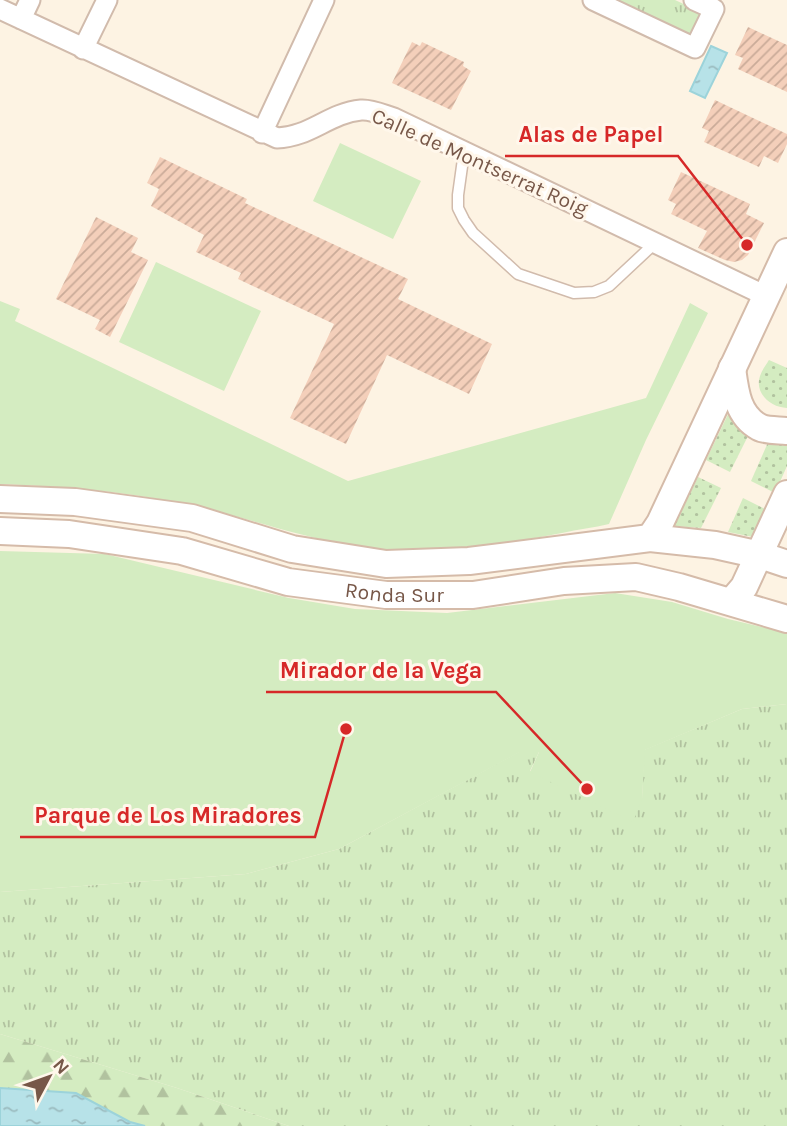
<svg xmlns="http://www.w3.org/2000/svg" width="787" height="1126" viewBox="0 0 787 1126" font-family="Karla,sans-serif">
<defs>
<pattern id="grass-tufts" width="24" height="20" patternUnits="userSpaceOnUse" patternTransform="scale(1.75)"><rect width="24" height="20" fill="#d4ecc1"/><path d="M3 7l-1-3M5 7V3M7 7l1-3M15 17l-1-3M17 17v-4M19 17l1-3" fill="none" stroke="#b1c29f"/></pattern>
<pattern id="forest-firs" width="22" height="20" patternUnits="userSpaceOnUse" patternTransform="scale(1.75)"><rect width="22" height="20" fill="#d4ecc1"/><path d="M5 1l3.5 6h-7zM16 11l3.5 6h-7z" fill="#b1c29f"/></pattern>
<pattern id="garden-dots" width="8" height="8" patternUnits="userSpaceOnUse" patternTransform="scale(1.75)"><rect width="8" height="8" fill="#d4ecc1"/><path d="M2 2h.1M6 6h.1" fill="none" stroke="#b1c29f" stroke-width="1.8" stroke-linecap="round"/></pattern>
<pattern id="water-ripples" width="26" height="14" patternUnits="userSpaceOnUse" patternTransform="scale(1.75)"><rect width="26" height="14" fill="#b7e2e8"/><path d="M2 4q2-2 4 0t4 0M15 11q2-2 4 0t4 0" fill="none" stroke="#9ababe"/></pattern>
<pattern id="building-hatch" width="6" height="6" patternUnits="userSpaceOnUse" patternTransform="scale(1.75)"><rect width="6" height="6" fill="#f4cfba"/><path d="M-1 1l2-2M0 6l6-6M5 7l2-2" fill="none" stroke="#caab99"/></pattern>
</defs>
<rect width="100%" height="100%" fill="#fdf3e3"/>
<!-- grass -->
<path fill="url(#grass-tufts)" d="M615,0H675L701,12L691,36Z
M787,704V1126H289L177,1088L0,1034V892L246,874L339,849L519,752H539L530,771L642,799L644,750L742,709Z"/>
<!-- forest -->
<path fill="url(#forest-firs)" d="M0,1034L177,1088L289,1126H145L130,1122L76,1093L0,1088Z"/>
<!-- park -->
<path fill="#d4ecc1" d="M340,143L421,181L393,239L313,201Z
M156,262L261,311L224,391L119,342Z
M0,301L20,309L15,321L348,481L646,398L690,303L708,313L646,440L609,524C594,528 578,529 562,533C493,546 421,557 350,545C292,535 237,514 180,503C120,491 61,486 0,484Z
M0,551L105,554L289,598L355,609L447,613L615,593L672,602L728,619L787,633V704L742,709L645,750L642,799L633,822L530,772L539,752H520L339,849L246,874L0,892Z"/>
<!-- garden -->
<path fill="url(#garden-dots)" d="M769,360L787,368V408C771,408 754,393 760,376C762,370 766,365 769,360Z
M732,406L751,430L730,472L706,460Z
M770,438L787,439V466L775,493L751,481Z
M698,477L721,488L701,528L674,526Z
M743,498L767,510L753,537L728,532Z"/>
<!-- water -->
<path fill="url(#water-ripples)" stroke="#9cd3da" stroke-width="2" d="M711,46L727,53L705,98L690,91Z
M0,1088L76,1093L130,1122L145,1126H0Z"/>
<!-- building -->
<path fill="url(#building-hatch)" d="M748,27L787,45V92L738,69L743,58L735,55Z
M412,42L420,46L422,42L464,62L463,66L471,71L451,110L392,83Z
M715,100L787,134V144L778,163L764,156L759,167L704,142L709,131L702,128Z
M160,157L247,199L245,203L408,279L398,299L492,344L469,394L387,355L346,444L290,418L334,324L238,279L241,273L196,252L204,235L151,206L159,189L147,183Z
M681,172L750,204L746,214L764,223L748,255L742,260L734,262L725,260L698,248L707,231L671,214L676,204L668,200Z
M96,217L138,238L131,252L148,260L110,337L95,329L100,320L56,299Z"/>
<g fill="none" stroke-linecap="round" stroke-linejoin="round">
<defs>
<path id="lane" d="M464,152L458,195V208L464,220L473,233L518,274L574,293L594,292L609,286L655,243"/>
<path id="street" d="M593,0L695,48L714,9L694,0
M0,9L277,138C310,137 329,113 361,110C371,109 384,115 394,118L766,296
M21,19L30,0
M83,49L107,0
M262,133L324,0"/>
<g id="secondary">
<path d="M732,368C735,390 737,415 759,427C766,431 779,430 787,431"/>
<path d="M0,499L75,502L192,518L292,549L386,564L469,561L650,538L715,545L760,555L787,564"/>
<path id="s1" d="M0,531L69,534L182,551L288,582L386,595H473L564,581L636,577L679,587L787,619"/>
<path d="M650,538L660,523L787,252"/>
<path d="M732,601L744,587L787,494"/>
</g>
</defs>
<!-- lane casing -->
<use href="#lane" stroke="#d1bbac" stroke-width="13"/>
<!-- street casing -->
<use href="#street" stroke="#d1bbac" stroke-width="23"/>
<!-- secondary casing -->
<use href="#secondary" stroke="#d5bba9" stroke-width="30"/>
<!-- lane -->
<use href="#lane" stroke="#fff" stroke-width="10"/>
<!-- street -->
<use href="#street" stroke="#fff" stroke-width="19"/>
<!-- secondary -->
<use href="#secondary" stroke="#fff" stroke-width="26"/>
</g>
<g text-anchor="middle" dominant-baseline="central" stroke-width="6" stroke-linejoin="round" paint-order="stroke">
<!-- street labels -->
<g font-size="21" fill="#775748" stroke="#fff7eb">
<text transform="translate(480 162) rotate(24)">Calle de Montserrat Roig</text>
<text stroke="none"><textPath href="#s1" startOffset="401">Ronda Sur</textPath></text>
</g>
</g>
<!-- callouts -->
<path fill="none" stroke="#d62828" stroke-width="2.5" d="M747 245L678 156H505M587 789L496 692H266M346 729L315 837H20"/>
<g fill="#d62828" stroke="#fff7eb" stroke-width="2.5">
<circle cx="747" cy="245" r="7"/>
<circle cx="587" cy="789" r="7"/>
<circle cx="346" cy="729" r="7"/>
</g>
<g font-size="23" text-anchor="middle" font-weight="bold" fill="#d62828" stroke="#fff7eb" stroke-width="6" stroke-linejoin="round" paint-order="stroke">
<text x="591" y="142">Alas de Papel</text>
<text x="381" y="678">Mirador de la Vega</text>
<text x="168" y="823">Parque de Los Miradores</text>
</g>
<!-- north arrow -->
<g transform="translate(49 1077) rotate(49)" stroke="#fff7eb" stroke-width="5" paint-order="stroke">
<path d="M0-5L12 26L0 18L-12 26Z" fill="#775748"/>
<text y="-10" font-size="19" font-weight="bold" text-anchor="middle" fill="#775748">N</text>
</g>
</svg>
